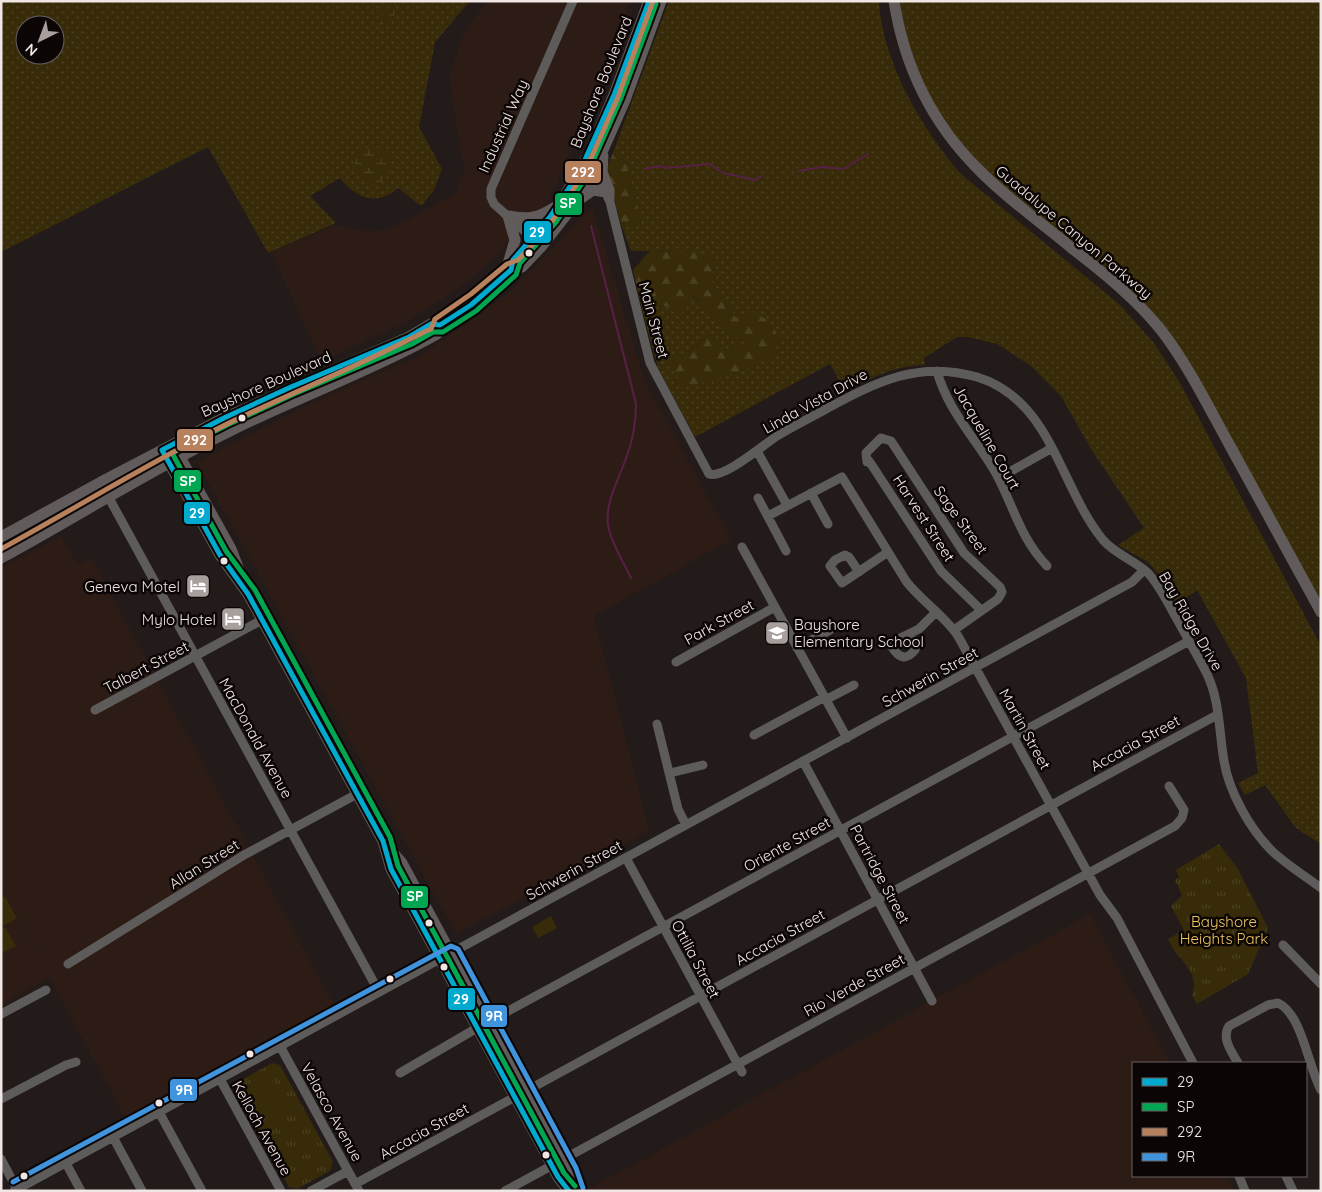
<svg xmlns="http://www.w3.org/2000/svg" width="1322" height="1192" viewBox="0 0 1322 1192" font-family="Quicksand,sans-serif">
<defs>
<pattern id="grass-dots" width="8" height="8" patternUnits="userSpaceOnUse" patternTransform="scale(1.25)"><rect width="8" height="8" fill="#382b09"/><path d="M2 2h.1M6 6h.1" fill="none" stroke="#4b4021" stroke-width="1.8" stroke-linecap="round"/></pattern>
<pattern id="forest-firs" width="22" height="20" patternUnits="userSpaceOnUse" patternTransform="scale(1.25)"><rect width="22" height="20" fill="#382b09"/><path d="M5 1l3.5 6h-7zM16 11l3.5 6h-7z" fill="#4b4021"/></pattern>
<pattern id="wetland-marsh" width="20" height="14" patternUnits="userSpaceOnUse" patternTransform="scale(1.25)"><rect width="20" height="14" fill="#382b09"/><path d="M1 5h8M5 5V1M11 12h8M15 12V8" fill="none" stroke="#4b4021"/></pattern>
<pattern id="park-tufts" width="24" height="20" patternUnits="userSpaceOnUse" patternTransform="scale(1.25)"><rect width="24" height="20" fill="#382b09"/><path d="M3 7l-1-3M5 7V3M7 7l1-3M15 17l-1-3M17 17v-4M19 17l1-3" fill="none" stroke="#4b4021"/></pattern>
</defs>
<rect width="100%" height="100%" fill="#221b19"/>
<!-- built -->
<path fill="#2d1c16" d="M489,1H631L588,115L547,204L494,258L467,282L449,295L411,319L322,362L271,252L336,225L362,231H377L386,229L409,219L457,192L464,169L451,92L450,74L463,35L473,19Z
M592,206L644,379L731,540L594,616L649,831L456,934L197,462L308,404L421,355L510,292Z
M61,536L78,565L91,558L334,1005L126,1119L1,888V568Z
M1,890L50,978L1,1004Z
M1090,914L1170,1063H1133V1176H1227L1234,1191H589V1189Z"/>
<!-- grass -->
<path fill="url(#grass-dots)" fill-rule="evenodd" d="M1,1H390L393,5L392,8L383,17V20L378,26L386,20L389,21L396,11V5L400,1H470L435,42L419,127L442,169L434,190L421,206L398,188C376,207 356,198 340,178L310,196L336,223L268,253L208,147L1,252ZM25,25H55V55H25ZM368,148L372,183L360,178L358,155Z
M669,1H879C882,62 923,131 962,175L1119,304L1154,343L1180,383L1321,646V844L1296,828L1265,785L1245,795L1238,783L1258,773L1246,678L1197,590L1176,605L1159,575L1148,562L1118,545L1144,528L1091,449L1061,396L1031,366L997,344L968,337H957L924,358L925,365C896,365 871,378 845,391L830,364L695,437L658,368L642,309L668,306L692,296L705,305L726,334L736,337L746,343L723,351L709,335L688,351L668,359L732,375L771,357L780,339L736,318L712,282L671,251H631L622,227L641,223L626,162L613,153Z
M894,1H1321V612L1162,332L1011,199L933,112Z"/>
<!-- forest -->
<path fill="url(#forest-firs)" d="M613,153L626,162L641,223L622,227L606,170Z
M650,251L698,252L714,259L712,282L736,318L751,311L769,321L780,339L772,357L732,375L683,388L668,359L688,351L709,335L720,340L724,351L745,343L736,337L726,334L705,305L693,296L681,315L668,306L642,309L633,270Z"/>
<!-- wetland -->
<path fill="url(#wetland-marsh)" d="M390,1H408L400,2L396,5V11L391,22L386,20L379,27L377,26L383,20L380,13L382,11L388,12L392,8L393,5Z
M355 165a18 18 0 1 1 36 0a18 18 0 1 1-36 0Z"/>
<!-- park -->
<path fill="url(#park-tufts)" d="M1219,844L1238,869L1268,928L1248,974L1197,1004L1192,995C1198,978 1189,969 1179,956C1174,952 1171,945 1168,939L1184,930L1171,906L1182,895L1175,880L1179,877L1176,870Z
M272,1063L280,1065L333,1162L330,1171L297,1189L289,1187L236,1090L238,1082Z"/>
<!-- pitch -->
<path fill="#382b09" d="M1,895L3,897L5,896L17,918L1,927Z
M551,916L557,928L538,938L532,927Z
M5,927L16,946L2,953L1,929Z
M272,1079L279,1092L259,1104L252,1091Z
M281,1093L288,1106L265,1118L258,1105Z"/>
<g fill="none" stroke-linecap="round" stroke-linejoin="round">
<!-- stream -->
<path stroke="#572045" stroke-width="2" d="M644,169L660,166L665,168L710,164L723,173L755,180L762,176
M799,171L822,167L843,169L868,154
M591,226L636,404C636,423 632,444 625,461C618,481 605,503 608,525C610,541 624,563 631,578"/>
<!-- minor -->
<path stroke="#5e5c5b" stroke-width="9" d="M584,175L599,184L609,198L650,363L709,474C724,479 763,445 777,436C793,426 810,418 826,409C876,382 919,360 977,377C1052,400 1059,486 1103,540C1115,554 1134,560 1148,573C1160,586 1169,605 1178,621C1187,638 1198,656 1207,674C1220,701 1219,732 1224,761C1229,792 1250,829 1272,851C1287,865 1305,876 1321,888
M538,243L494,204L491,197V189L573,1
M937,371C947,409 975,438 994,470C1013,503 1019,537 1047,566
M757,451L787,505
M999,478L1052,448
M811,493L828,524
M109,498L379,992
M758,498L786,551
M768,516L842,477L906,581C921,601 944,615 958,636L1100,895L1117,918L1193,1063
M742,547L847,738
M859,572L849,557L845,555L835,560L830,566L842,583L888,552
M954,630L998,599L1002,592L1000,587L964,553L891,441L881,438L866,453L867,462L869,461L873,467L941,571L981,610
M909,634L915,643V650C906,661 899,658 892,647L894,641L919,629L936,612
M797,648L830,630
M676,662L775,607
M95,710L262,620
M657,724L678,809L686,825
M754,735L819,700L831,697L854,685
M803,761L932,1001
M670,773L703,765
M626,858L742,1072
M1283,945L1321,984
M68,964L244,855L357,794
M1,1014L46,990
M280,1046L359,1191
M1238,1063C1232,1052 1221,1039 1229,1026L1268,1005L1278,1003C1302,1014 1308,1066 1321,1090
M400,1073L477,1028L1189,641
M220,1079L281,1191
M1,1099L66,1065L76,1062
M159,1112L202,1191
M113,1137L142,1191
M1,1159L18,1191
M66,1163L81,1191
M1239,1176L1245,1191
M1286,1176L1293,1191
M355,1184L1217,715
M14,1191L1132,582L1144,570
M311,1191L348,1171
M505,1191L1175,826L1182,818L1184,810L1169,786"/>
<!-- major -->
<path stroke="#615c5b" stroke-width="11" d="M894,1C904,65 932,123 978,169C1007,199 1042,223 1074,250C1105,274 1136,299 1161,330C1188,365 1208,406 1229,444C1260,500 1290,556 1321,612
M603,156L602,172L609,190V198
M580,199L593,190L606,192
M508,264L515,240L508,216C528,220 538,218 555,207
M511,270L513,260L533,239L560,204L589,154L614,95L649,1
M162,450L220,555L248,594L383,841L391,869L546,1154L558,1177L569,1191
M176,450L231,549L244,583
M1,537L101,482L224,418L409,337L431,324L440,325
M1,558C78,516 152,469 230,431C296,398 366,373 430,338L437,334L440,325L476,300L511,270L522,267L541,247L570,210L599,159L625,100L661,1
M385,844L402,863L569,1172L576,1191"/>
<defs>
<path id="bus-1" d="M569,1191L558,1177L391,869L383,841L248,594L220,555L162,450L224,418L291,387L409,337L431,324L440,325L471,305L511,270L513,260L550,217L579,173L614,95L649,1"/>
<path id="bus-2" d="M575,1186L564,1173L398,866L390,837L255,590L226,551L172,453L227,425L294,394L412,344L433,332H443L476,311L516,275L520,263L556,222L586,177L621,98L656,4"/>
<path id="bus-3" d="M1,549C76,508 150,462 227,424C293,392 361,365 426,331L431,329L435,319L471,294L507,264L518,260L535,242L564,206L592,156L618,97L653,1"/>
<path id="bus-4" d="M13,1182L451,946L458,949L576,1168L583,1188"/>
</defs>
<!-- bus-1 casing -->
<use href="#bus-1" stroke="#0b0605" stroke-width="9"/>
<!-- bus-2 casing -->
<use href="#bus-2" stroke="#0b0605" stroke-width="9"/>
<!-- bus-3 casing -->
<use href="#bus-3" stroke="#0b0605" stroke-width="9"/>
<!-- bus-4 casing -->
<use href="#bus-4" stroke="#0b0605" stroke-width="9"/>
<!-- bus-1 -->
<use href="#bus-1" stroke="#00a9ce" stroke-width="5"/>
<!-- bus-2 -->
<use href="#bus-2" stroke="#00a651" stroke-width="5"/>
<!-- bus-3 -->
<use href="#bus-3" stroke="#b6815c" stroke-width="5"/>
<!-- bus-4 -->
<use href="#bus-4" stroke="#4094de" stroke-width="5"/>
</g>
<!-- icons -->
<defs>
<symbol id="hotel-square" viewBox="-11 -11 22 22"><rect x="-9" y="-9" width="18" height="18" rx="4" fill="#a89f9c" stroke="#0b0605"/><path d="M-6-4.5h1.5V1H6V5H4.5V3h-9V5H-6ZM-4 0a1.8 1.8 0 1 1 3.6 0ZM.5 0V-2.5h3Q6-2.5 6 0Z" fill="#fff"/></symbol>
<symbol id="school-square" viewBox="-11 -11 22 22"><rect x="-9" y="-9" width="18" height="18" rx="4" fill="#a89f9c" stroke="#0b0605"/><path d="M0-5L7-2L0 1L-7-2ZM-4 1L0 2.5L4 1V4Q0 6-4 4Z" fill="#fff"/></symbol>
</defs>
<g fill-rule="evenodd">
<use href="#hotel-square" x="184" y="572" width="28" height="28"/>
<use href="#hotel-square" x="219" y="605" width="28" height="28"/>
<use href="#school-square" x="763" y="619" width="28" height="28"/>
</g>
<!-- markers -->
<g fill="#f0e6e3" stroke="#0b0605" stroke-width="2">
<circle cx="529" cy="253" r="4.5"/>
<circle cx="242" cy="418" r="4.5"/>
<circle cx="224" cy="561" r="4.5"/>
<circle cx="429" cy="923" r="4.5"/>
<circle cx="444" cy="967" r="4.5"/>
<circle cx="390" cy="979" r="4.5"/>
<circle cx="250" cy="1054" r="4.5"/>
<circle cx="159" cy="1103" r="4.5"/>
<circle cx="546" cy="1155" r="4.5"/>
<circle cx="24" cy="1176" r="4.5"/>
</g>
<g text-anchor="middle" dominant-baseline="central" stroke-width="5" stroke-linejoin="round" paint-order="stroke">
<!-- street labels -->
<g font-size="15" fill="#f0e6e3" stroke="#0b0605">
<text transform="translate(601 82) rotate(-68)">Bayshore Boulevard</text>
<text transform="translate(503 126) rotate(-66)">Industrial Way</text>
<text transform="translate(1074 232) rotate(40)">Guadalupe Canyon Parkway</text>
<text transform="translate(654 320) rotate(75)">Main Street</text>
<text transform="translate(266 384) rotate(-24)">Bayshore Boulevard</text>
<text transform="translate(815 401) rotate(-29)">Linda Vista Drive</text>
<text transform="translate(987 437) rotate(60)">Jacqueline Court</text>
<text transform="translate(924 518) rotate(57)">Harvest Street</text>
<text transform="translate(961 520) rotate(54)">Sage Street</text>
<text transform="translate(1191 621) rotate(60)">Bay Ridge Drive</text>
<text transform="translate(719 622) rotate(-29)">Park Street</text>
<text transform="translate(146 667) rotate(-28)">Talbert Street</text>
<text transform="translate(930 677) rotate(-29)">Schwerin Street</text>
<text transform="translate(1025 729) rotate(61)">Martin Street</text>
<text transform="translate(256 738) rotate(61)">MacDonald Avenue</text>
<text transform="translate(1135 743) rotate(-29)">Accacia Street</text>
<text transform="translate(787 844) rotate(-29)">Oriente Street</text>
<text transform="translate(204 864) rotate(-32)">Allan Street</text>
<text transform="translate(574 870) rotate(-29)">Schwerin Street</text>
<text transform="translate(880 874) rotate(62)">Partridge Street</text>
<text transform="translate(780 937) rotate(-29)">Accacia Street</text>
<text transform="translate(696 959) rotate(62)">Ottilia Street</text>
<text transform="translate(854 985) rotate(-29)">Rio Verde Street</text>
<text transform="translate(332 1112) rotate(61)">Velasco Avenue</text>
<text transform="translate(262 1128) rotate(61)">Kelloch Avenue</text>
<text transform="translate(424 1131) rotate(-29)">Accacia Street</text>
</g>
<!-- poi labels -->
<g font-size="15" fill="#f0e6e3" stroke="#0b0605" text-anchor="end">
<text x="180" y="586">Geneva Motel</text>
<text x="216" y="619">Mylo Hotel</text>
<text x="794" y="624" text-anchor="start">Bayshore<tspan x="794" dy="17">Elementary School</tspan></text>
</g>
<!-- park labels -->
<g font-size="15" fill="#edc75c" stroke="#0b0605">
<text x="1224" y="921">Bayshore<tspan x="1224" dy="17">Heights Park</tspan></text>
</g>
</g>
<g stroke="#0b0605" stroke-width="2">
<rect x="564" y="160" width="38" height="24" rx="5" fill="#b6815c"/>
<rect x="554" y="192" width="29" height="24" rx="5" fill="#00a651"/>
<rect x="523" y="220" width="29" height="24" rx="5" fill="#00a9ce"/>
<rect x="176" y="428" width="38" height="24" rx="5" fill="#b6815c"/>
<rect x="173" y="469" width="29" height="24" rx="5" fill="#00a651"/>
<rect x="183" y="501" width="28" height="24" rx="5" fill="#00a9ce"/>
<rect x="400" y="885" width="29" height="24" rx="5" fill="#00a651"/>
<rect x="447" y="987" width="29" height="24" rx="5" fill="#00a9ce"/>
<rect x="480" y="1004" width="28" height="24" rx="5" fill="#4094de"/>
<rect x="169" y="1078" width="29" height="24" rx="5" fill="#4094de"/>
</g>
<g font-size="14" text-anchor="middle" font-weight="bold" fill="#fff">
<text x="583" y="177">292</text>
<text x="568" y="208">SP</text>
<text x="537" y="237">29</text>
<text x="195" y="445">292</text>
<text x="188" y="486">SP</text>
<text x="197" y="518">29</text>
<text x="415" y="901">SP</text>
<text x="461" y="1004">29</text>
<text x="494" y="1021">9R</text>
<text x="184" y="1095">9R</text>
</g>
<!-- border -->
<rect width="1322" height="1192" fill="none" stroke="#f0e6e3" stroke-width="5"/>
<!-- legend -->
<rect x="1132" y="1062" width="175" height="115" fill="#0b0605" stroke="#67605e"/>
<rect x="1142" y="1078" width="25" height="8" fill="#00a9ce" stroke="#67605e"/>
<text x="1177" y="1087" font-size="15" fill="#f0e6e3">29</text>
<rect x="1142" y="1103" width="25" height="8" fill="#00a651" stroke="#67605e"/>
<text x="1177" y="1112" font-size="15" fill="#f0e6e3">SP</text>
<rect x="1142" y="1128" width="25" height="8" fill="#b6815c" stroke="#67605e"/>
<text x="1177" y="1137" font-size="15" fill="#f0e6e3">292</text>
<rect x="1142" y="1153" width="25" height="8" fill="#4094de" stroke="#67605e"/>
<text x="1177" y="1162" font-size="15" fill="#f0e6e3">9R</text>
<!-- north arrow -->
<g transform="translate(40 40) rotate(222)"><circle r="24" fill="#0b0605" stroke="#67605e"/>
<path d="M0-4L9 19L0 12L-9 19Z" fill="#a89f9c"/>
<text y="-8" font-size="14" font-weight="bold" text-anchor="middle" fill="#f0e6e3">N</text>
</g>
</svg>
